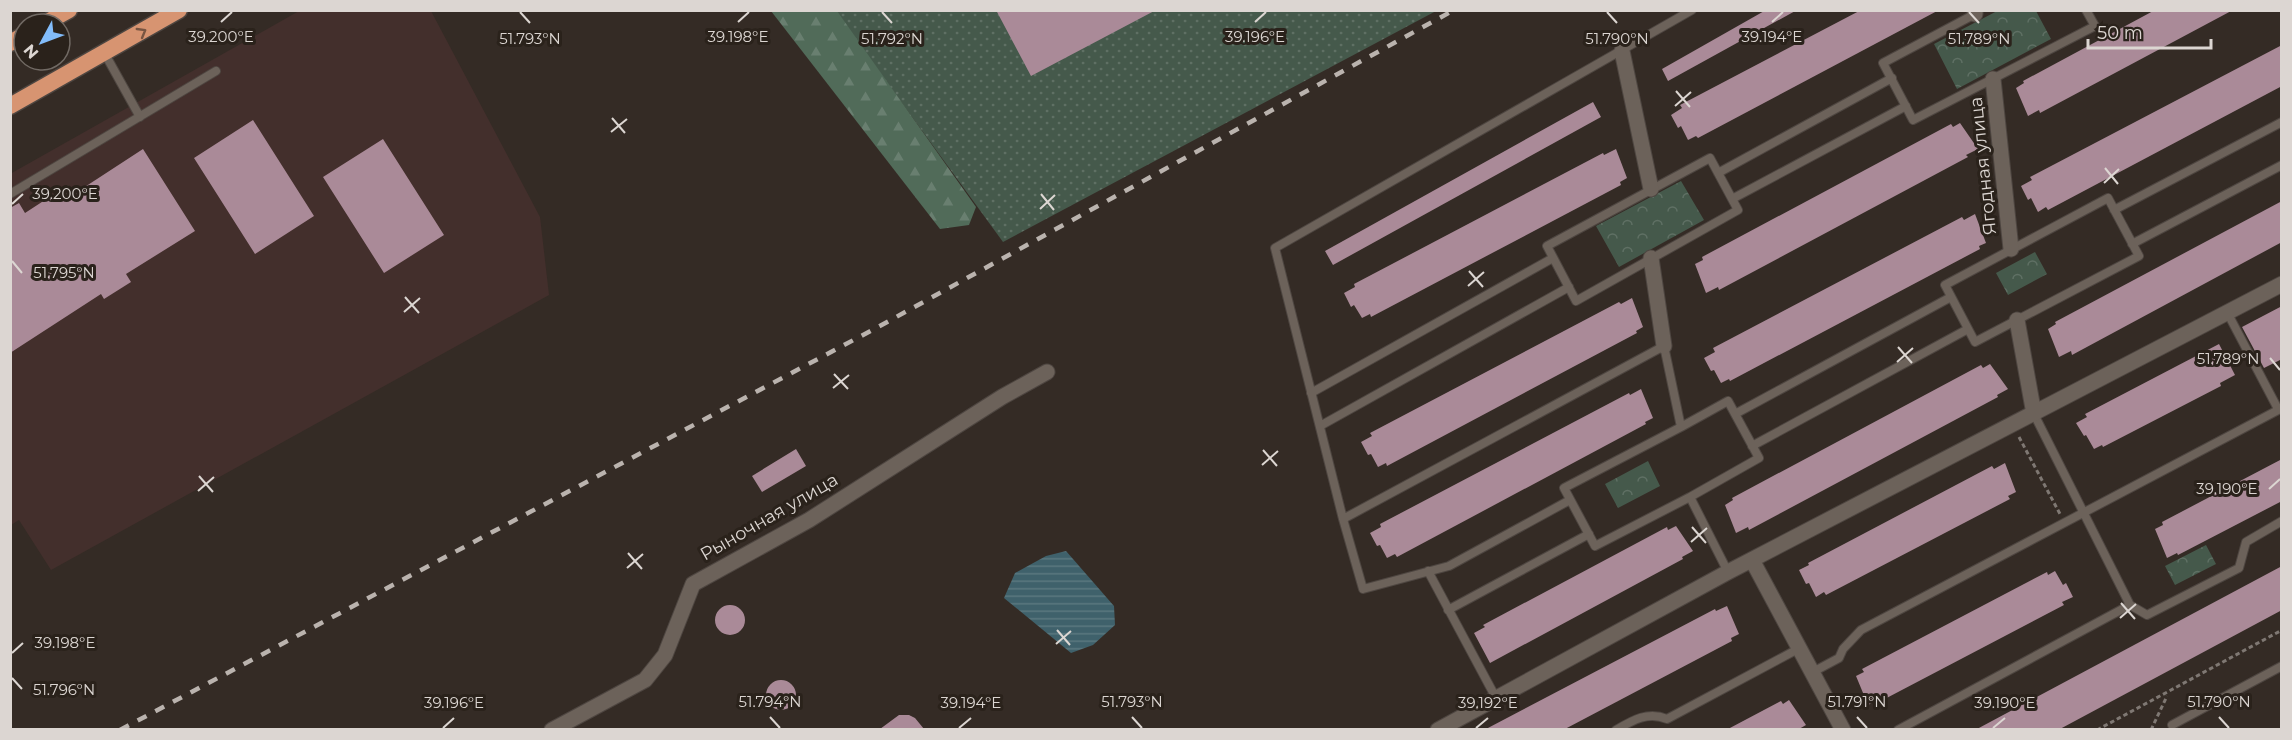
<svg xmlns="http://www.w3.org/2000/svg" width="2292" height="740" viewBox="0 0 2292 740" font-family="Montserrat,sans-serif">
<defs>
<pattern id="grass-dots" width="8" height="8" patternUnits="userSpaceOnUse" patternTransform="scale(1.5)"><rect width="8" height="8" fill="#45594b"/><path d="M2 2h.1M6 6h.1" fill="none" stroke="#5f7064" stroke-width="1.8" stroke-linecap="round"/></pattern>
<pattern id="forest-firs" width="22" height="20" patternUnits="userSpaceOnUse" patternTransform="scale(1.5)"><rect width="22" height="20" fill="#516b59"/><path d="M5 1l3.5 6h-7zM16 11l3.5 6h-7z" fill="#697f70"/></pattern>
<pattern id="park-crowns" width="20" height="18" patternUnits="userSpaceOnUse" patternTransform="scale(1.5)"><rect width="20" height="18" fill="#45594b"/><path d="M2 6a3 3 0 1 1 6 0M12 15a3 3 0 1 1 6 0" fill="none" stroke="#5f7064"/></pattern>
<pattern id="water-rules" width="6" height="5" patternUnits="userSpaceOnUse" patternTransform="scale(1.5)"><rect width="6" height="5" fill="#3f616b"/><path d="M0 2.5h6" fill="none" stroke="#5a777f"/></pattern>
</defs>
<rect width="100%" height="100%" fill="#342b25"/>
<!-- commercial -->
<path fill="#432f2c" d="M299,11H431L540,217L549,295L51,570L19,520L11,525L10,174Z"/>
<!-- grass -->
<path fill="url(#grass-dots)" d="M835,11H1436L1003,242Z"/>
<!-- forest -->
<path fill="url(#forest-firs)" d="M771,11H837L976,207L969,225L940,229Z"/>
<!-- park -->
<path fill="url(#park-crowns)" d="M1999,10L2036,11L2051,39L1957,89L1934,44Z
M1681,181L1704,220L1619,267L1596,226Z
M2035,252L2047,274L2008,295L1996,273Z
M1648,461L1660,486L1618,508L1605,484Z
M2206,545L2216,564L2175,585L2165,566Z"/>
<!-- water -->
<path fill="url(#water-rules)" d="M1066,551L1114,606L1115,625L1093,645L1071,653L1004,598L1015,573L1046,556Z"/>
<!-- building -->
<path fill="#aa8a98" d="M996,10H1156L1031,76Z
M1766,10H1797L1668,81L1662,69Z
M1861,10H1939L1698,138L1696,136L1688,140L1681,126L1678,128L1671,115L1682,108L1680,105Z
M2155,10H2233L2040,113L2039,110L2028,116L2016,88L2024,83L2023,81Z
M2282,45V86L2048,210L2046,207L2038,212L2031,198L2028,200L2021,186L2032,180L2030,177Z
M1593,102L1601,117L1333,265L1325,251Z
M253,120L314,216L255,254L194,158Z
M1960,123L1978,149L1966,155L1968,157L1719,290L1718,287L1706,293L1695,264L1703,260L1702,257L1951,124L1953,127Z
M383,139L444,235L384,273L323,177Z
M143,149L195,231L126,274L131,282L104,299L101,294L10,353V208L19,203L25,213L68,185L74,194Z
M1616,149L1627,178L1620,182L1621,185L1371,317L1370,314L1362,318L1354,305L1351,307L1344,293L1355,287L1354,284L1603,153L1604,155Z
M2282,201V242L2072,355L2071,351L2059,357L2048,329L2056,324L2055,322Z
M1975,214L1986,243L1979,246L1980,249L1730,381L1729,379L1721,383L1714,370L1711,371L1704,358L1715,352L1713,348L1962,217L1964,220Z
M1632,298L1643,327L1636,331L1637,333L1387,466L1386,463L1378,467L1371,454L1368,455L1361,442L1372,436L1370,433L1619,302L1621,304Z
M2282,306V359L2264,368L2242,327Z
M2219,344L2235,375L2220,383L2221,386L2103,447L2102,445L2094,449L2086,435L2084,436L2076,423L2087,417L2085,414Z
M1990,364L2008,389L1997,395L1998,397L1749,530L1748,527L1736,533L1725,505L1733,500L1732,498L1981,365L1983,368Z
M1641,389L1653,418L1645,422L1646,424L1397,557L1395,554L1387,558L1380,545L1377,546L1370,533L1381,527L1380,524L1629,393L1630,395Z
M796,449L806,466L762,492L752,476Z
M2282,459V501L2178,555L2177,553L2167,558L2155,529L2163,525L2162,522Z
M2005,463L2016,492L2008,496L2010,499L1826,595L1824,592L1816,597L1809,583L1806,584L1799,570L1809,565L1808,563L1992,466L1994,469Z
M1676,526L1693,551L1682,557L1683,559L1490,663L1474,633L1485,627L1483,625L1667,527L1668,530Z
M2282,566V610L2060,729H1977Z
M2055,571L2063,585L2066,583L2073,597L2062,602L2064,605L1879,702L1878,700L1868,705L1856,676L1864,672L1862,669L2047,572L2048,575Z
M715 620a15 15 0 1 1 30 0a15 15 0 1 1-30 0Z
M1727,606L1739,634L1731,638L1732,641L1565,729H1486L1715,609L1716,611Z
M766 695a15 15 0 1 1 30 0a15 15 0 1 1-30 0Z
M1789,700L1806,725L1799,729H1728L1781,701L1783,704Z
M899,715H909L915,718L924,729H880Z"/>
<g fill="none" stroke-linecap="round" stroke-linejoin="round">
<defs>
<path id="service" d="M1977,13L1883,63L1913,120L2095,26L2086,10
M105,54L140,117
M1710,158L1738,210L1576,301L1547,246Z
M1718,173L1892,78
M10,194L216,71
M2108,198L2139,256L1975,342L1945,285Z
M1732,199L1906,106
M2114,210L2282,122
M2132,244L2282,165
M2227,312L2278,409
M1311,393L1553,258
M1735,414L1951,297
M2034,414L2130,605L2147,615L2239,568L2246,542L2282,521
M1320,426L1569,287
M1681,427L1728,401L1759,458L1690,497
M1752,446L1968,329
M1570,500L1449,566L1363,589L1343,519L1664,346L1681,427L1564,488L1595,546L1690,497L1728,572
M1343,519L1275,248L1692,10
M1428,571L1496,698
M1448,610L1589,534
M1811,673L1839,658L1843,649L1861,630L2282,408
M2172,725L2282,666
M1616,730C1633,720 1648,711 1667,719L1798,649
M1898,730L2130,605"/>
<path id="minor" d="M1975,10V14
M1622,51L1651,189
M1993,79L2011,249
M1651,258L1664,346
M2017,320L2034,414
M1752,560L1843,730
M552,730L645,680L665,655L693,584L809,520L1002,397L1047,372
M1438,730L1728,572L2282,284"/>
<path id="trunk" d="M44,24L69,10
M10,43L24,35
M10,106L179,10"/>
</defs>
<!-- service casing -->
<use href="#service" stroke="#4e4641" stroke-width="10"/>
<!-- minor casing -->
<use href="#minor" stroke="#4e4641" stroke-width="17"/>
<!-- trunk casing -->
<use href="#trunk" stroke="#4e4641" stroke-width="19"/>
<!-- path -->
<path stroke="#7f7873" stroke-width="3" stroke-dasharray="4.5 3" stroke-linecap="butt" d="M2019,437L2060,514
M2097,730L2282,630
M2151,730L2167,696"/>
<!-- service -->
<use href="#service" stroke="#6c625a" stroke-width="8"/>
<!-- minor -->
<use href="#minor" stroke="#6c625a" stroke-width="15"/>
<!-- trunk -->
<use href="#trunk" stroke="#d79471" stroke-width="16"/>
<!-- rail -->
<path stroke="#bab3ae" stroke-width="4.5" stroke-dasharray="10 10" stroke-linecap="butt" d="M120,730L878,327L1454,10"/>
</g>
<!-- one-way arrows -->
<defs><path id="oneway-chevron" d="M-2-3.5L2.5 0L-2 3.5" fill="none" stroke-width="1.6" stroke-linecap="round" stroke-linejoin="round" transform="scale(1.5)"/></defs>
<use stroke="#785542" href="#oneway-chevron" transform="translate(142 32) rotate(-30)"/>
<!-- ticks -->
<path fill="none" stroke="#dcd6d2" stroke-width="2" d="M520,12L530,23M882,12L892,23M1607,12L1617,23M1969,12L1979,23M221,22L232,12M738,22L749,12M1255,22L1266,12M1772,22L1783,12M1676,91L1690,107M1675,106L1691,92M612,118L625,133M611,132L627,119M2105,168L2118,184M2104,183L2119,169M1041,194L1054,210M12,204L23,194M1040,209L1055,195M12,261L22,273M1469,271L1483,287M1468,286L1484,272M405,297L419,313M404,312L420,298M1898,347L1912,363M2270,358L2280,370M1897,362L1913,348M834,374L848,389M833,388L849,375M1263,450L1277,466M1262,465L1278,451M199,476L213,492M2269,489L2280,479M198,491L214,477M1692,527L1706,543M1691,542L1707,528M628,553L642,569M627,568L643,554M2121,603L2135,619M2120,618L2136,604M1057,630L1070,645M1056,644L1071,631M12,653L23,643M12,678L22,689M770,717L780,728M1132,717L1142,728M1857,717L1867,728M2219,717L2229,728M443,728L454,718M959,728L971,718M1476,728L1488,718M1993,728L2005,718"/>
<g text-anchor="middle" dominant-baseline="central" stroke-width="6" stroke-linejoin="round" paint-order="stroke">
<!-- street labels -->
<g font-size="18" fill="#dcd6d2" stroke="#2a221b">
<text transform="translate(1983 166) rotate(-96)">Ягодная улица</text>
<text transform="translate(769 517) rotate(-30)">Рыночная улица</text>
</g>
</g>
<g font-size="15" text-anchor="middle" fill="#dcd6d2" stroke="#2a221b" stroke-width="6" stroke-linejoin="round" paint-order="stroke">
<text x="221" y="42">39.200°E</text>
<text x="738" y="42">39.198°E</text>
<text x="1255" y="42">39.196°E</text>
<text x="1772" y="42">39.194°E</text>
<text x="530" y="44">51.793°N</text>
<text x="892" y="44">51.792°N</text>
<text x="1979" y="44">51.789°N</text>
<text x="1617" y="44">51.790°N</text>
<text x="65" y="199">39.200°E</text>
<text x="64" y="278">51.795°N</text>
<text x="2228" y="364">51.789°N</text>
<text x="2227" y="494">39.190°E</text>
<text x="65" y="648">39.198°E</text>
<text x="64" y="695">51.796°N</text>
<text x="770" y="707">51.794°N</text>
<text x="1132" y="707">51.793°N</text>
<text x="1857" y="707">51.791°N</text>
<text x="2219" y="707">51.790°N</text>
<text x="454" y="708">39.196°E</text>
<text x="971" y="708">39.194°E</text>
<text x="1488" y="708">39.192°E</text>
<text x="2005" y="708">39.190°E</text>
</g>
<!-- border -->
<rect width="2292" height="740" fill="none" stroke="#dcd6d2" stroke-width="24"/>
<!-- north arrow -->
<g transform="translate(42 42) rotate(229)"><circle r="28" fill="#2a221b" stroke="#716a64" stroke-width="1.5"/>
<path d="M0-4.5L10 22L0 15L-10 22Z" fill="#82bcfa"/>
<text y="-9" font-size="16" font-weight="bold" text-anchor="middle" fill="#dcd6d2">N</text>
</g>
<!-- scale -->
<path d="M2088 39v9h123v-9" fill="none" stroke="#dcd6d2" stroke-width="3"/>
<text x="2097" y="39" font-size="18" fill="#dcd6d2" stroke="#2a221b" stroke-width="4.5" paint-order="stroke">50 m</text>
</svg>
